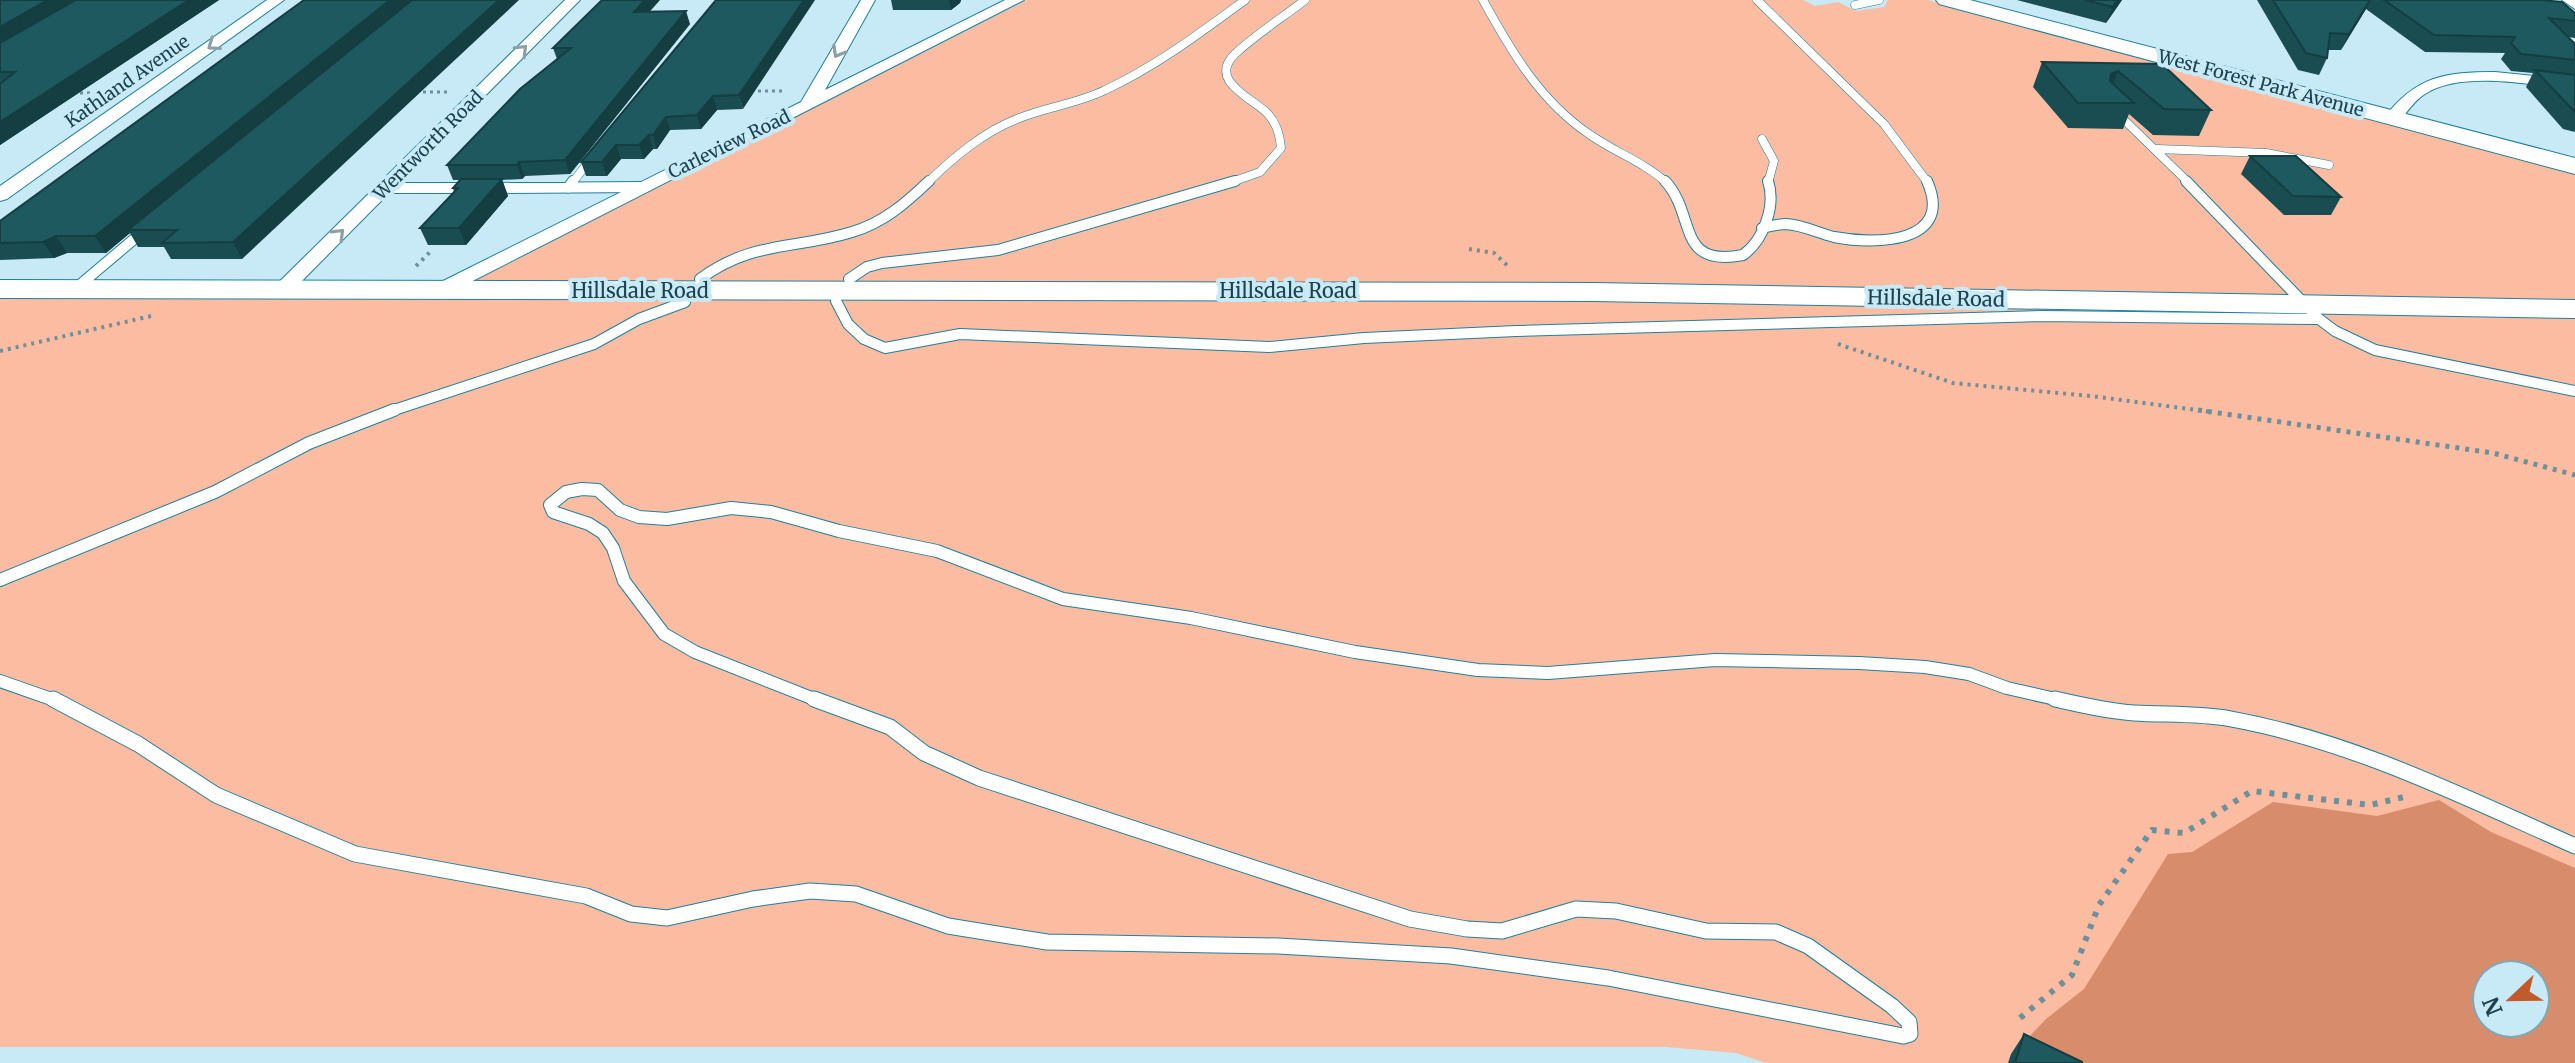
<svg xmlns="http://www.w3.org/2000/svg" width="2575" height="1063" viewBox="0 0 2575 1063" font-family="Merriweather,serif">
<rect width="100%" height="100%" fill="#c8e9f6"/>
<!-- green -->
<path fill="#fbbca2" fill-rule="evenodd" d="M1027,0H1803L1815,6L1838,2L1856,11L1884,7L1888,0H1928L2575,173V1063H1766L1736,1053L1666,1047H0V299H433ZM2487,975H2535V1023H2487Z"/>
<!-- forest -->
<path fill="#d78d6c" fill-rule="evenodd" d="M2439,800L2491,832L2575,868V1063H2065L2027,1039L2046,1019L2084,989L2168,854L2192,852L2273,802L2377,816ZM2487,975H2535V1023H2487Z"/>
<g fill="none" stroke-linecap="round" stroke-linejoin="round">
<defs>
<path id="service-far3" d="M1483,0C1511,51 1540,101 1589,134C1614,152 1644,162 1667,183
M1757,0L1884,124L1928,183
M1855,5L1879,0
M2115,111L2189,183
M1762,139L1774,161L1768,183
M2157,149L2266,153L2329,165
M572,183L594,155
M927,183C953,158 983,132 1017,119C1045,107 1077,104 1105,90C1155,67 1200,33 1245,0
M1229,183L1260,172L1281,148C1280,135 1277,124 1268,114C1253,98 1207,81 1235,54C1256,34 1282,18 1305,0"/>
<path id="service-far2" d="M1665,181C1697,215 1675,268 1743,255C1764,240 1776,205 1768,181
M2186,181L2319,319L2335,331L2375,350L2575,391
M384,188H469
M491,188L642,187
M568,188L573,181
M1762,228C1770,226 1778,224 1786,224C1803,225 1818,233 1834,237C1875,245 1955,244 1927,181
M700,279C753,240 794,250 852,232C883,223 906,203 929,181
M849,279L867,267L882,263L998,250L1235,181
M75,289L146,229
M836,301L848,324L864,339L885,348L960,334L1269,347L1364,338L1516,331L2042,316L2319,319
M388,412L594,344L639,319L685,302"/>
<path id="service-far1" d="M0,580L215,492L309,443L394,410
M0,681L57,701
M819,701L695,652L664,634L624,581L613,548L603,533L589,524L553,512L550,505L566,492L582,489L598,490L620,510L639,517L667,519L731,508L771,512L839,531L937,551L1063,599L1191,618L1355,652L1478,670L1548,673L1715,660L1859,663L1925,667L1969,674L2007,688L2064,701"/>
<path id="service" d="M53,699L138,744L216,795L355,854L586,896L631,914L667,918L753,899L810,891L856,894L948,926L1047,942L1278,946L1451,956L1608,978L1903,1036L1910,1034L1909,1022L1892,1006L1808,946L1776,932L1706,931L1616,911L1576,909L1502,931L1467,929L1410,919L979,778L924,753L890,727L814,699
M2055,699C2081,705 2107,711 2134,713C2166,715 2199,713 2231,719C2352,741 2464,797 2575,846"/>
<path id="minor" d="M267,0H284L7,199L0,201V186Z
M565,0H580L290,293H276L273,289L276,285Z
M861,0H875L825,90L1005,0H1024L449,293H435L432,289L435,285L801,102Z
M2562,0H2575V9Z
M2495,72L2575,80V90C2534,85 2461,70 2425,94C2415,100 2407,112 2399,122H2387L2384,118C2416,76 2445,72 2495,72Z"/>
<path id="secondary" d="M1936,0H1970L2575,158V174L1939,4Z
M0,280L1593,283L2575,300V318L1593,301L0,298Z"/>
</defs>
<!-- service-far3 casing -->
<use href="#service-far3" stroke="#1d81a0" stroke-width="9"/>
<!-- service-far2 casing -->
<use href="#service-far2" stroke="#1d81a0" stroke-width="12"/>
<!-- service-far1 casing -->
<use href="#service-far1" stroke="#1d81a0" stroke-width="14"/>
<!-- service casing -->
<use href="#service" stroke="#1d81a0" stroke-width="17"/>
<!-- minor casing -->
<use href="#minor" stroke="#1d81a0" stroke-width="2"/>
<!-- secondary casing -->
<use href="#secondary" stroke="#1d81a0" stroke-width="2"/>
<!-- path-far3 -->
<path stroke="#6d909d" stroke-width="3" stroke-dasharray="3 4" stroke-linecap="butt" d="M751,91H785
M416,92H450
M73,93H107"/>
<!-- path-far2 -->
<path stroke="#6d909d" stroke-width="4" stroke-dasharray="3 5" stroke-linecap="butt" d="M1469,249L1494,253L1510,268
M416,266L430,252
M1838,344L1953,383L2091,396L2212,412
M0,351L151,316"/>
<!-- path-far1 -->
<path stroke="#6d909d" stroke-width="5" stroke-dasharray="4 6" stroke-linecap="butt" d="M2198,410L2493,453L2575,475"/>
<!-- path -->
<path stroke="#6d909d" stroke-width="6" stroke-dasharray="5 8" stroke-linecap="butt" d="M2020,1018L2072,975L2099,905L2152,830L2184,833L2252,791L2370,805L2404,797"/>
<!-- service-far3 -->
<use href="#service-far3" stroke="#fff" stroke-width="8"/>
<!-- service-far2 -->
<use href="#service-far2" stroke="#fff" stroke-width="10"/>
<!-- service-far1 -->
<use href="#service-far1" stroke="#fff" stroke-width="12"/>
<!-- service -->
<use href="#service" stroke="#fff" stroke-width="15"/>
<!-- minor -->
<use href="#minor" fill="#fff" fill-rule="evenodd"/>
<!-- secondary -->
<use href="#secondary" fill="#fff" fill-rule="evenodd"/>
</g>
<!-- wall -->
<path fill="#194d52" d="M0,0H219L0,145Z
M304,0L242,259H171L164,247H138L130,233L106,253H67L54,258L0,260V221Z
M716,0L743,109L717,110L701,129L670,130L657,149H653L644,159H621L607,176H586L581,162Z
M891,0H961L960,3L951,10H893Z
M2017,0H2122L2106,23Z
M2257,0H2542L2575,13V38L2568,37L2575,44V132L2563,129L2526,87L2533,73L2511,71L2501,59L2505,53L2425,52L2366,9L2341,50H2328L2327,58L2319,75L2298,70Z
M649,12L690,24L570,174L525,176L522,179L502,180L508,196L466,245H428L420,228L454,192L453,188L461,180H453L447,165L557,59L553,48Z
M2042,62L2162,64L2211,110L2199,136L2153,135L2129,114L2123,129L2068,128L2033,87Z
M2250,156L2341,197L2331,215H2284L2241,174Z
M2024,1034L2082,1063H2008L2011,1054Z"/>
<!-- shaded-wall -->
<path fill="#143e42" d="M48,0H82L0,48V27Z
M189,0H219L0,145V122Z
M390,0H413L128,230L130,233L106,253L95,236Z
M499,0H519L242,259L233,242Z
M645,0H660L638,25L634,12Z
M804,0H815L743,109L739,95Z
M949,0H961L960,3L951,10Z
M2117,0H2122L2106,23L2113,7Z
M2370,0L2366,9L2341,50L2349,34Z
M686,11L690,24L570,174L565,160Z
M2118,71L2108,96L2111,74Z
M713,96L717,110L701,129L697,115Z
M666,117L670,130L657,149L653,135Z
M649,135L653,149L644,159L639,145Z
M616,145L621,159L607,176L602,162Z
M519,162L525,176L522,179L517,165Z
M502,179L508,196L466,245L459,228Z
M56,236L67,253L54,258L43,242Z"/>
<!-- building -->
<path fill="#1d595f" stroke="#143e42" stroke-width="2" d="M0,0H48L0,27Z
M76,0H189L0,122V84L15,72H0V43Z
M304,0H390L95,236H56L43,242L0,243V221Z
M412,0H499L233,242L162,243L177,230H128Z
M602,0H645L634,12L686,11L565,160L519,162L517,165H447L520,89L571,48H553Z
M716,0H804L739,95L713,96L697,115L666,117L653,135H649L639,145H616L602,162H581Z
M2084,0H2117L2113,7Z
M2273,0H2370L2349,34L2330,33L2327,58L2306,53Z
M2384,0H2541L2562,2L2575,13V21L2549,18L2575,44V60L2521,54L2511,43L2515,37L2434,35Z
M2042,62L2162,64L2211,110L2164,109L2118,71L2111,74L2110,81L2134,103H2078Z
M2535,70L2575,75V112L2574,111Z
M2250,156H2296L2341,197L2293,196Z
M461,179H502L459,228H420L458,188H453Z
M2024,1034L2082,1062V1063H2015Z"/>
<!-- one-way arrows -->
<defs><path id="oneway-chevron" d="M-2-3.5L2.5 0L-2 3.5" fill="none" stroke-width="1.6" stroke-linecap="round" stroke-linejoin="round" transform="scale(2)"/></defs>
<g stroke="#8ea0a7">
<use href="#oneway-chevron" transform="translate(213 45) rotate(145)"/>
<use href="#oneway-chevron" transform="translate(522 50) rotate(-45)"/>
<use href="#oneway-chevron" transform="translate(838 52) rotate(120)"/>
<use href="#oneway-chevron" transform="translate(339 234) rotate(-45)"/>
</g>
<g text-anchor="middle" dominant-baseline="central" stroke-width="8" stroke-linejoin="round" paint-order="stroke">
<!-- far-street labels -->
<g font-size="18" fill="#1c424f" stroke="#c8e9f6">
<text transform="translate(127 81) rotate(-35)">Kathland Avenue</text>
<text transform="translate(2261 83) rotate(15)">West Forest Park Avenue</text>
<text transform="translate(729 144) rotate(-26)">Carleview Road</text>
<text transform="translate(428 145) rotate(-45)">Wentworth Road</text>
</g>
<!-- street labels -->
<g font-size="20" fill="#1c424f" stroke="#c8e9f6">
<text x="640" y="290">Hillsdale Road</text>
<text x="1288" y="290">Hillsdale Road</text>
<text transform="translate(1936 298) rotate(1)">Hillsdale Road</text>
</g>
</g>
<!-- north arrow -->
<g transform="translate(2511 999) rotate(248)"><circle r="38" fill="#c8e9f6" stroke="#83a6b3" stroke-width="2"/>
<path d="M0-6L14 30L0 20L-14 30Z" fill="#c15b2a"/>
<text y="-12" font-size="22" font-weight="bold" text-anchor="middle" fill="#1c424f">N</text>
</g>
</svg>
